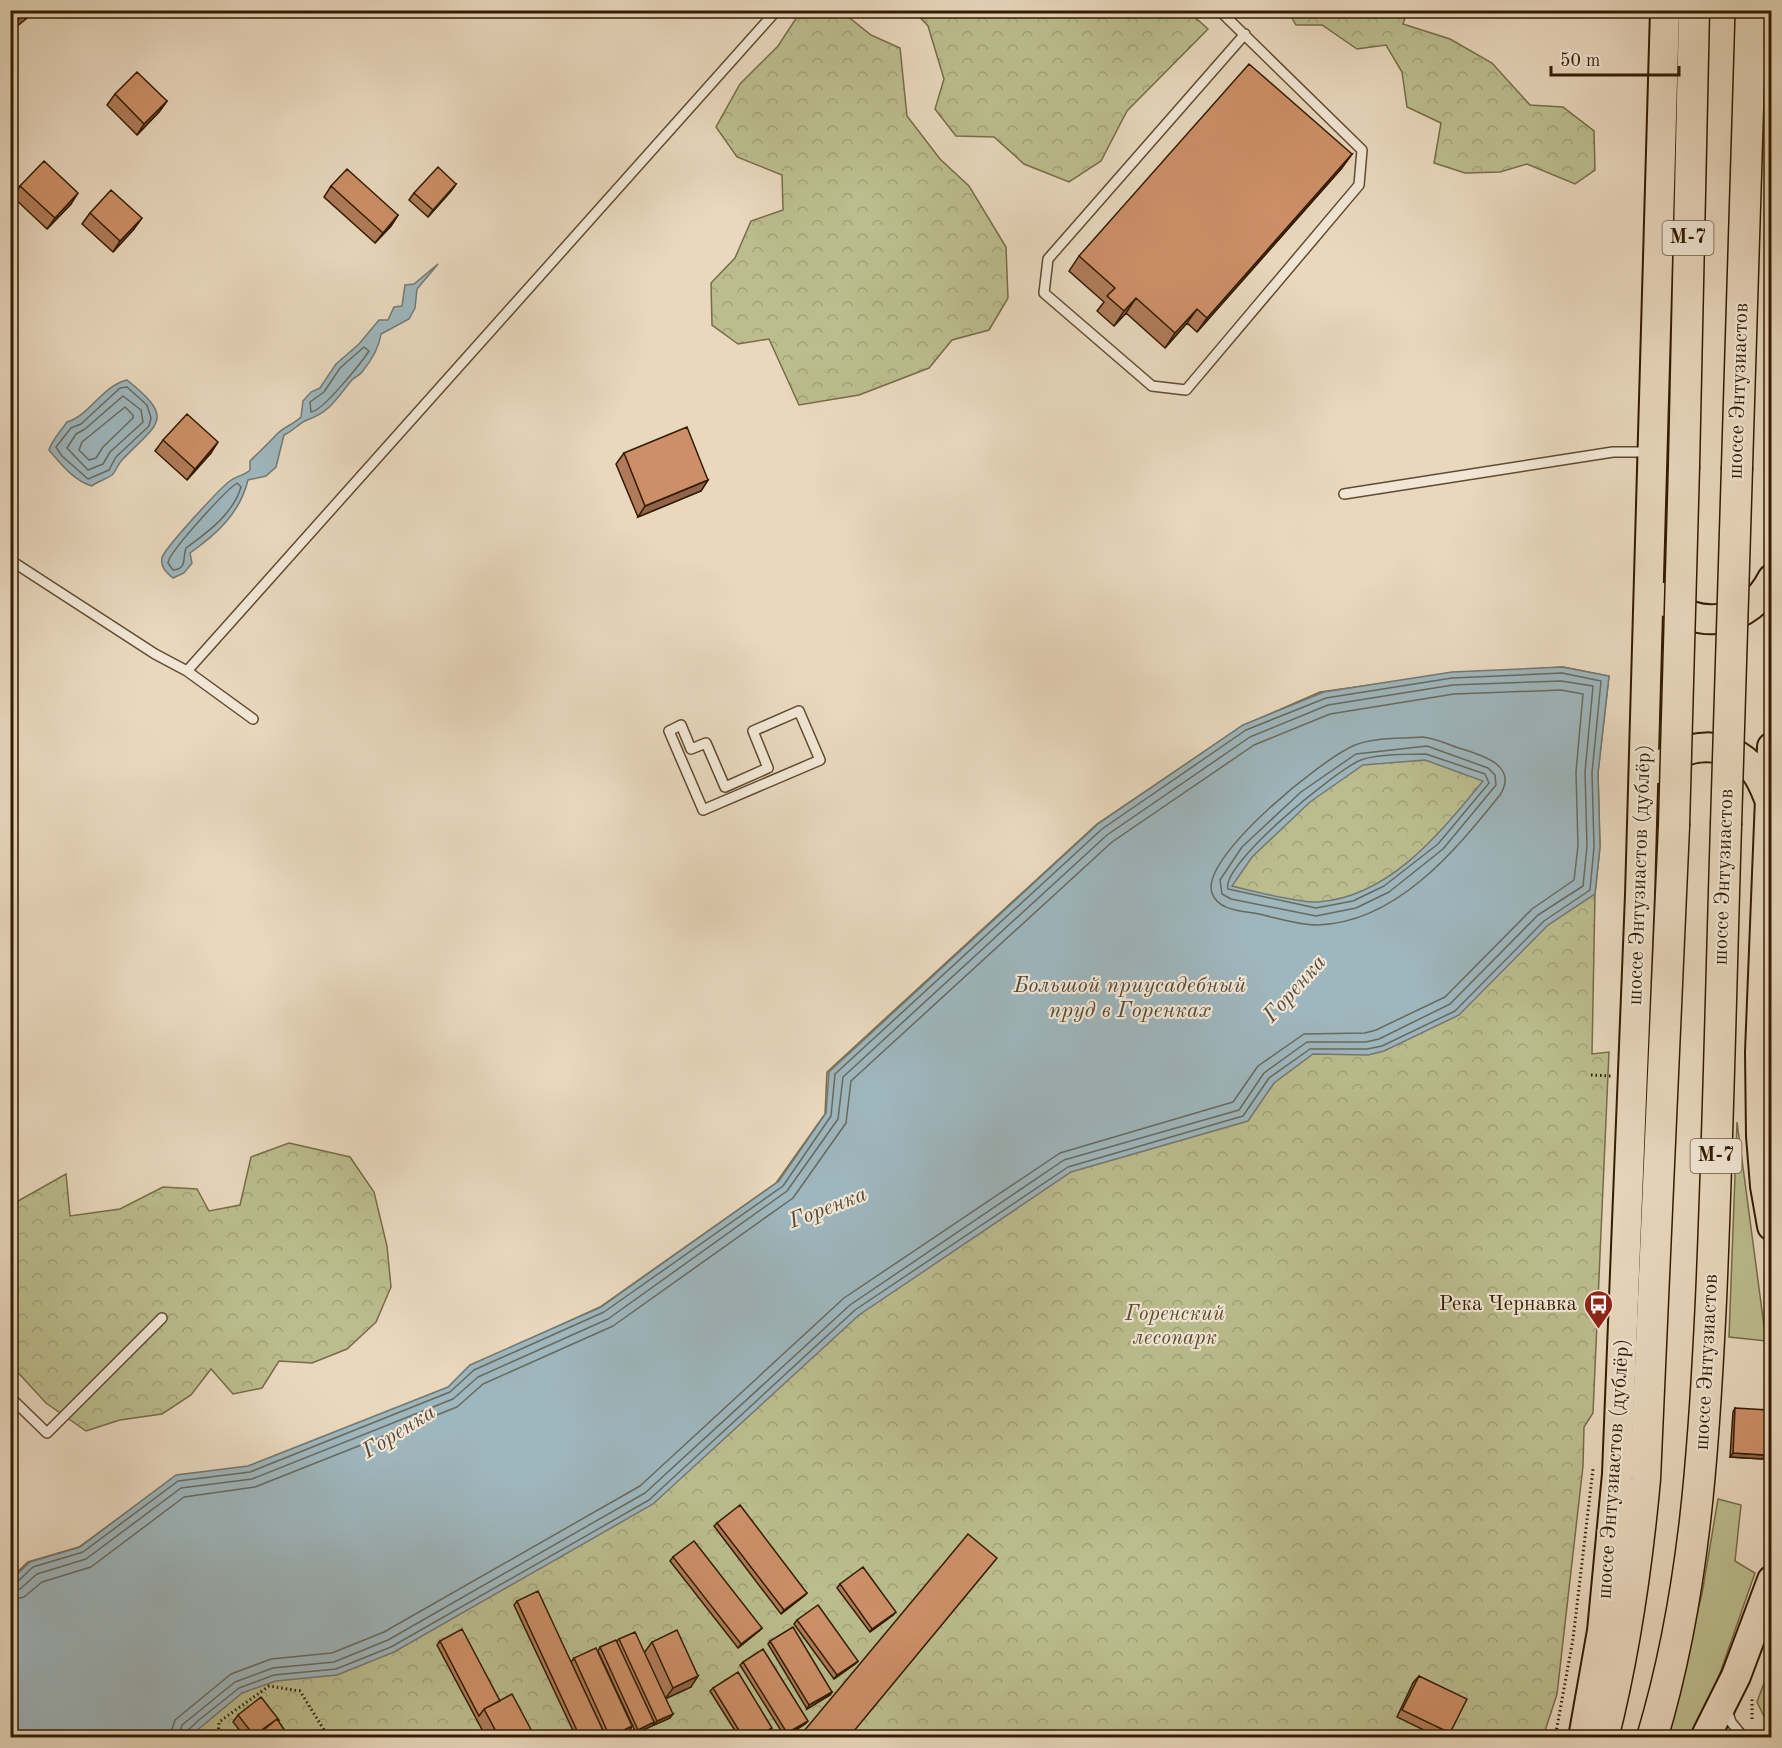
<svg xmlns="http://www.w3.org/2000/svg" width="1782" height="1748" viewBox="0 0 1782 1748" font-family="'Old Standard TT',serif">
<defs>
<pattern id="forest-crowns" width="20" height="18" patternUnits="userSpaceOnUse" patternTransform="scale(1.5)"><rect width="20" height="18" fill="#bbbd8e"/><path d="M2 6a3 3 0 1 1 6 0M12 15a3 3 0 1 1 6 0" fill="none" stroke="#a1a279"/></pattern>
</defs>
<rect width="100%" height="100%" fill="#e9d8be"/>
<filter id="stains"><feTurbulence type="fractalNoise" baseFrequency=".00333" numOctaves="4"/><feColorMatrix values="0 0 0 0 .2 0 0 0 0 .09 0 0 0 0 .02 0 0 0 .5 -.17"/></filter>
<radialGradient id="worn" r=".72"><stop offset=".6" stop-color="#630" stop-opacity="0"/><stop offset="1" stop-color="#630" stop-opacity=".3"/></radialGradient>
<!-- green -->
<path fill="#bbbd8e" stroke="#776c47" stroke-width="1.5" d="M1737,1122L1766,1341L1729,1337Z
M1718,1499L1741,1505L1735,1561L1755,1573L1713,1693L1689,1737L1665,1738L1702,1594Z"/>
<!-- forest -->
<path fill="url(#forest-crowns)" stroke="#776c47" stroke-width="1.5" d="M809,11H841L871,35L900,48L907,116L940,159L969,186L1006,247L1008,298L989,330L952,340L929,368L859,395L799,405L769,339L738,344L712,325L711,283L735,258L751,221L783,210L782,175L737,157L716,127L740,84L778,46L799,14Z
M914,11H1188L1208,29L1127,111L1101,161L1069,182L1024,164L994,137L956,136L935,109L944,79L928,26Z
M1288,11H1407L1403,24L1450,39L1492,63L1530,105L1563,107L1594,131L1595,170L1575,184L1527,164L1500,172L1465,173L1434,163L1441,123L1407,107L1402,72L1386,45L1357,49L1322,25H1296Z
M1448,11H1514L1510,15L1462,16Z
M1563,667L1609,676L1598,773L1600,847L1595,894L1592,1054L1609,1052L1593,1413L1584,1427L1583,1466L1557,1694L1543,1737L11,1738V1578L28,1562L79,1547L176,1476L245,1468L450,1387L469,1367L600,1307L776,1183L825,1114L827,1072L1097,824L1242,726L1320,692L1450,674Z
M289,1143L350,1157L374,1192L387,1246L391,1287L376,1322L347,1349L312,1363L279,1361L262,1388L233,1394L211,1369L191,1395L162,1414L120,1420L86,1431L46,1403L11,1365V1216L18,1201L66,1174L70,1216L120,1209L163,1187L197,1189L209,1211L240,1205L251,1157Z
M1771,1664V1731L1757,1702Z"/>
<!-- water -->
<path fill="#9eb6bd" stroke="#737871" stroke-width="1.5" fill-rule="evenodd" d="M438,264L417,289L415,308L409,319L381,334C379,348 371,361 362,372C359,376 354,377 351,381C337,398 330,412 307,420C299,423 292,432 284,435L276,467L266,476L248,480C240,513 217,534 190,553L192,563L184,573L173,578C167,573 160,567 162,558C163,550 220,488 230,481C237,475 244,476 250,470V461C259,452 268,444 277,434C284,427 294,424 301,417L303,401L311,392L320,388L336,364L359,344L379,320H388L394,307L402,306L405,285L414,284Z
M127,380C177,420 157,423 122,460C118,464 116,471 112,475C105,480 98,481 92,486C74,481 61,464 49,450C52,440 61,431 67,422C90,415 102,386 127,380Z
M1562,667L1609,676L1598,773L1600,847L1595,894L1548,925L1459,1015L1384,1051L1368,1055L1313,1054L1274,1083L1248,1121L1071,1172L859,1315L653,1504L394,1652L337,1675L276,1681L242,1693L189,1737H11V1580L30,1562L80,1547L176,1475L248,1466L448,1387L470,1365L601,1307L779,1181L826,1113L829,1072L1098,824L1243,725L1324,692L1452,672ZM1425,760L1483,781C1441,832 1390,897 1318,902C1298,903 1253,891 1232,886L1252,857L1310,802L1363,765Z"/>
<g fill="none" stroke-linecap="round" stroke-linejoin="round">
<!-- shore -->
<path stroke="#68695e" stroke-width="1.5" d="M364,347L369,351C361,363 323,411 311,412L310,402L324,392L340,368Z
M127,387L147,405L151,418L149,426L116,457L109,470L88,479L62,456L56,447L71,428L81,424L120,388Z
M123,396L141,410L143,422L110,452L103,464L88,470L67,448L76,434L85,429Z
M125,407L133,415V418L103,447L96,458L89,460L79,450L82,442Z
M237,483L241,487C233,514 208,532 186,548C182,558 188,569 173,570L168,563C168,553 225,491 237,483Z
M1422,737C1435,738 1447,744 1459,748C1481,755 1519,765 1500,795C1455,851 1396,923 1317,925C1298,925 1277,918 1259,914C1243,911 1218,911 1212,893C1199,858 1323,758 1355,745C1374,737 1402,739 1422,737Z
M1427,746L1488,768L1495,775L1496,785L1443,849L1389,892L1356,908L1316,916L1231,899L1222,894L1220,880L1242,847L1301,792L1356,754Z
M1426,754L1485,774L1489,783L1438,844L1384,886L1353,901L1316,908L1228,889C1220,865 1337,769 1361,760C1376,754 1409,754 1426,754Z
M10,1584L16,1583L33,1567L83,1552L178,1481L250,1472L450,1392L474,1370L604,1312L783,1186L831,1116L835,1074L1102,829L1246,730L1326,698L1452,678L1562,673L1601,681L1592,773L1594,847L1590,890L1544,921L1455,1011L1382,1046L1367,1049H1310L1269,1078L1243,1116L1068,1167L855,1310L649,1500L391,1647L336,1669L274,1675L239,1688L199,1720L187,1731L186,1738
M10,1591L20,1589L37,1574L86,1559L181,1488L252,1479L453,1399L478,1377L608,1319L787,1191L838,1119L843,1077L1107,835L1250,737L1328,705L1453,685L1561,681L1593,686L1585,772L1587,846L1583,886L1538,915L1450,1004L1379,1039L1366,1042H1307L1264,1073L1239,1110L1064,1160L850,1305L645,1493L388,1640L334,1662L273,1668L235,1682L182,1725L178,1738
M10,1600L24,1597L42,1582L91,1567L184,1497L255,1487L457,1407L483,1384L613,1326L793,1198L846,1123L851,1081L1112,842L1254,745L1330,714L1454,694L1561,690L1583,694L1576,772L1578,846L1574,880L1532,909L1445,997L1376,1030L1365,1033L1304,1034L1258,1066L1233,1102L1060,1153L844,1298L640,1486L384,1632L332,1653L271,1659L231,1674L175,1720L169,1738"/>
<defs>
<path id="service" d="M1219,10L1362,150L1359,185L1186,390L1152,386L1044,293L1048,259L1245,34
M456,11L457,10
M1344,494L1613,452H1650
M10,560L155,654L187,671L253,719
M187,671L777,10
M799,711L820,760L703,810L669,731L681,725L691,749L706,743L725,787L768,768L753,731Z
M10,1397L47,1433L162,1318
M1727,1710L1731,1722L1744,1738"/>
<path id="primary" d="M1663,597C1697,634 1750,623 1772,579
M1772,747L1760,1052L1761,1136L1765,1186L1772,1226
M1658,769C1684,741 1729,739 1754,770C1761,778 1765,789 1769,799
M1583,1738L1602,1631L1617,1474L1640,895L1665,10
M1705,1738L1736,1676L1772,1580"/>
<path id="trunk" d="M1684,466L1694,10
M1737,467L1751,10
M1603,1738C1625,1652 1637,1566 1645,1479L1674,826
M1652,1738C1695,1595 1704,1448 1711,1300C1718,1142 1721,984 1726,825"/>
</defs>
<!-- service casing -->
<use href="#service" stroke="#604b30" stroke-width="12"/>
<!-- primary casing -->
<use href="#primary" stroke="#331c00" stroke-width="32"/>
<!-- trunk casing -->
<use href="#trunk" stroke="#331c00" stroke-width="33"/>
<!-- path -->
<path stroke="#331c00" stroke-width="3" stroke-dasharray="1.5 3" stroke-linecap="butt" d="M1591,1075L1611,1076
M1752,1719V1697
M218,1738L219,1722L269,1686L300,1691L329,1738
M1555,1738L1573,1639L1593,1469"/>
<!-- service -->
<use href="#service" stroke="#f1e6d5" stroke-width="9"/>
<!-- primary -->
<use href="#primary" stroke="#e9d8be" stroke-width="28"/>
<!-- trunk -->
<use href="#trunk" stroke="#e9d8be" stroke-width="30"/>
<defs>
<path id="trunk-bridge" d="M1726,825L1737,467
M1674,826L1684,466"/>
</defs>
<!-- trunk-bridge casing -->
<use href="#trunk-bridge" stroke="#331c00" stroke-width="33" stroke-linecap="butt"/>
<!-- trunk-bridge -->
<use href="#trunk-bridge" stroke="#e9d8be" stroke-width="30"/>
</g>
<!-- wall -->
<path fill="#af7b59" stroke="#331c00" stroke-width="1.5" d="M115,94L167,101L159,112L137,135L107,105Z
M1352,154L1341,169L1197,332L1187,323L1165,348L1126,313L1114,326L1097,311L1104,302L1069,271L1079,256Z
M456,184L451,191L428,217L409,200L414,193Z
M20,186L71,204L47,229L13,197Z
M331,186L398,215L391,226L375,243L324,197Z
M90,213L134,229L113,252L82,224Z
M163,440L211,453L187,480L155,451Z
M624,453L708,480L701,491L638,517L616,464Z
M1735,1408L1765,1455L1763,1459L1730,1457L1733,1412Z
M717,1523L807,1593L804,1596L781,1614L714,1526Z
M673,1557L762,1628L759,1631L738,1648L670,1561Z
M840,1584L893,1615L870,1632L837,1588Z
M517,1601L606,1737H576L514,1605Z
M797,1620L858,1661L855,1664L834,1679L794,1624Z
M619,1639L644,1653L652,1642L691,1687L666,1698L670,1718L654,1725L653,1723L652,1726L636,1733L598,1651L600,1647L617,1641Z
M440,1641L500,1701L535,1737H486L437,1645Z
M770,1641L832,1692L830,1695L807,1709L768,1644Z
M574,1658L632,1726L630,1730L614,1737H606L571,1662Z
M743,1662L805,1724L785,1737L740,1665Z
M1419,1676L1450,1733L1447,1737H1438L1397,1717L1413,1683Z
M713,1688L770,1731L760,1737H739L710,1691Z
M238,1715L278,1721L289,1737H245L233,1722Z"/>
<!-- shaded-wall -->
<path fill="#8f6448" stroke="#331c00" stroke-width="1.5" d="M30,10H37L10,32V26Z
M167,101L159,112L137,135L144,124Z
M1352,154L1341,169L1197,332L1207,318Z
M456,184L451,191L428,217L433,210Z
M78,193L71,204L47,229L55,218Z
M398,215L391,226L375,243L383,233Z
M142,218L134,229L113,252L120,241Z
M1136,298L1126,313L1114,326L1124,311Z
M1197,309L1187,323L1165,348L1175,333Z
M218,442L211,453L187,480L195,469Z
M708,480L701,491L638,517L645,506Z
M1733,1453L1765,1455L1763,1459L1730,1457Z
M807,1593L804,1596L781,1614L784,1610Z
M896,1612L893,1615L870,1632L872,1629Z
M762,1628L759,1631L738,1648L741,1644Z
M858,1661L855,1664L834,1679L837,1675Z
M698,1676L691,1687L665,1699L673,1688Z
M832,1692L830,1695L807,1709L809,1705Z
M673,1714L670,1718L654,1725L657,1721Z
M808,1721L805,1724L785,1737L787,1733Z
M654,1722L652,1726L636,1733L638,1730Z
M632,1726L630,1730L614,1737H610Z
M772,1728L770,1731L760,1737H757Z"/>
<!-- building -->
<path fill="#cc8f67" stroke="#331c00" stroke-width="1.5" d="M10,10H30L10,26Z
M1249,64L1352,154L1207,318L1197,309L1175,333L1136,298L1124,311L1107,296L1115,288L1079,256Z
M137,72L167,101L144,124L115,94Z
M44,161L78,193L55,218L20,186Z
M438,167L456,184L433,210L414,193Z
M347,169L398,215L383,233L331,186Z
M111,190L142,218L120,241L90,213Z
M187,414L218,442L195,469L163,440Z
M687,427L708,480L645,506L624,453Z
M1735,1408L1768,1410L1765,1455L1733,1453Z
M740,1505L807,1593L784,1610L717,1523Z
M968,1534L997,1558L849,1737H799Z
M694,1541L762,1628L741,1644L673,1557Z
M863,1567L896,1612L872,1629L840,1584Z
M538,1591L606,1737H580L517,1601Z
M818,1605L858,1661L837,1675L797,1620Z
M793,1627L832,1692L809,1705L770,1641Z
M462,1629L500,1701L484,1709L479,1716L440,1641Z
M677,1630L698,1676L673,1688L652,1642Z
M635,1632L673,1714L657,1721L619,1639Z
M616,1640L654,1722L638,1730L600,1647Z
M596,1648L632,1726L610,1737L574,1658Z
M763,1649L808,1721L787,1733L743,1662Z
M738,1672L772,1728L757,1737H743L713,1688Z
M1419,1676L1467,1699L1450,1733L1402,1710Z
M512,1694L535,1737H499L484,1709Z
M261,1697L279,1720H277V1719L255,1737L238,1715Z
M277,1719L289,1737H268L263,1729Z
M677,1733L679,1737H664Z"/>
<!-- icons -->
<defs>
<symbol id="bus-pin" viewBox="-11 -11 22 30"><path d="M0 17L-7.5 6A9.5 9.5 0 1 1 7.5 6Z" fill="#8f2418" stroke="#f1e6d5"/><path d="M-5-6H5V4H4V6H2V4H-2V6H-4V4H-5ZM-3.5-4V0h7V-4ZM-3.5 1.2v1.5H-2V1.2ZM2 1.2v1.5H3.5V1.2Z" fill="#fff"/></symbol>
</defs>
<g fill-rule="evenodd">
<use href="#bus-pin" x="1582" y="1288" width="33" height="45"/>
</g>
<g text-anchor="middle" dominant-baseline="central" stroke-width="4.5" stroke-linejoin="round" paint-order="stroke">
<!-- shield labels -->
<g fill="#f1e6d5" stroke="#6c5940" stroke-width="1.5">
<rect x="1662.5" y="221" width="51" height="34" rx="4.5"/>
<rect x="1690.5" y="1139" width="51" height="34" rx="4.5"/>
</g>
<g font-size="20" font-weight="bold" fill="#331c00">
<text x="1688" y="238">М-7</text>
<text x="1716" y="1156">М-7</text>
</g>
<!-- street labels -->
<g font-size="21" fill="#331c00" stroke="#f1e6d5">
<text transform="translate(1739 391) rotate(-88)">шоссе Энтузиастов</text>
<text transform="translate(1640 875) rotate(-88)">шоссе Энтузиастов (дублёр)</text>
<text transform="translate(1724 877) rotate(-88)">шоссе Энтузиастов</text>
<text transform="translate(1707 1362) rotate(-87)">шоссе Энтузиастов</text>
<text transform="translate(1614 1469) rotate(-86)">шоссе Энтузиастов (дублёр)</text>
</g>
<!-- poi labels -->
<g font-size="21" fill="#331c00" stroke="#f1e6d5" text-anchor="end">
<text x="1577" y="1304">Река Чернавка</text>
</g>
<!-- park labels -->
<g font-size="21" font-style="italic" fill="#5c4c2b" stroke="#f1e6d5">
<text x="1175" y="1314">Горенский<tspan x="1175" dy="24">лесопарк</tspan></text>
</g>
<!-- water labels -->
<g font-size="22" font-style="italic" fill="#534a39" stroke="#f1e6d5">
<text x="1130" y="986">Большой приусадебный<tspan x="1130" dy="25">пруд в Горенках</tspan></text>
<text transform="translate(1295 989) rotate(-48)">Горенка</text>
<text transform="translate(828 1208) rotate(-21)">Горенка</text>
<text transform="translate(399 1432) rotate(-32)">Горенка</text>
</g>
</g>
<!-- margin -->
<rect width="1782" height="1748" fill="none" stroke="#e9d8be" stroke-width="36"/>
<rect x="12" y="12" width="1758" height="1724" fill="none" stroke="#331c00" stroke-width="3"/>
<rect x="18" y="18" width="1746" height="1712" fill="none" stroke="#331c00" stroke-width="1.5"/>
<!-- scale -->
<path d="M1551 66v9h128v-9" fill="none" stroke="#331c00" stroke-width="3"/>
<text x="1560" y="66" font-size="18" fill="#331c00" stroke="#f1e6d5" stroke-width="4.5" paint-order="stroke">50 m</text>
<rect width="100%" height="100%" filter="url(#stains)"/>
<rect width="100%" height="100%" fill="url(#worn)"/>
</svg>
